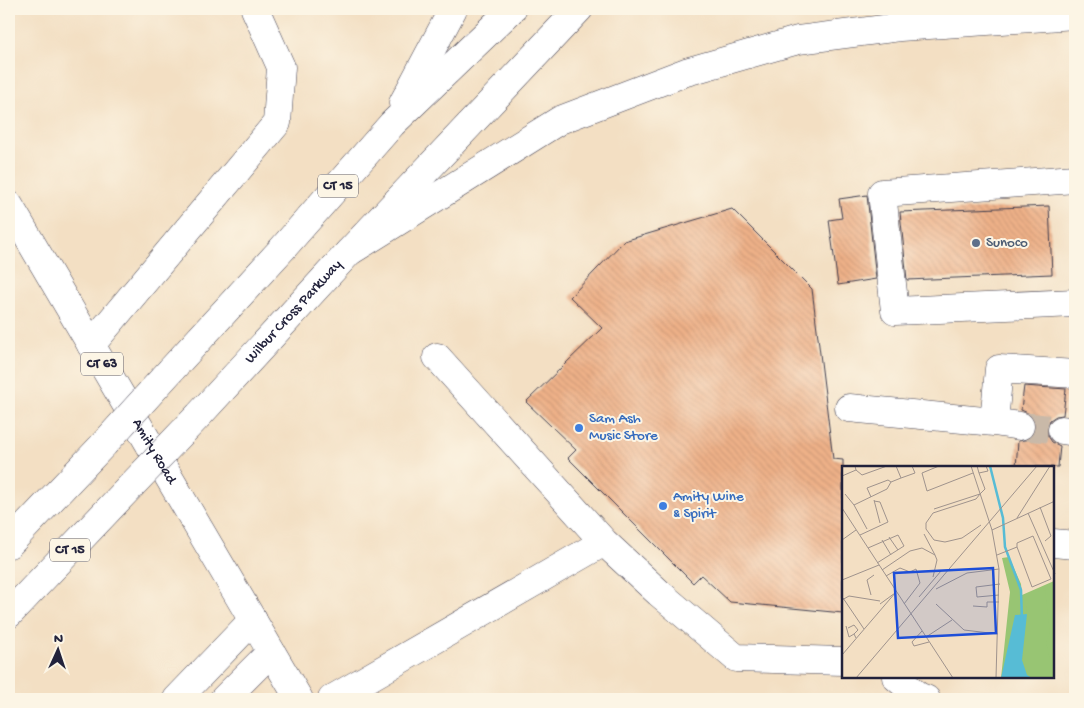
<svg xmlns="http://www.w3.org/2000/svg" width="1084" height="708" viewBox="0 0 1084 708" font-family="'Gochi Hand',sans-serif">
<defs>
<pattern id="building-back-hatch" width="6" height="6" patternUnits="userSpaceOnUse" patternTransform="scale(1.25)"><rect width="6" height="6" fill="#eeb188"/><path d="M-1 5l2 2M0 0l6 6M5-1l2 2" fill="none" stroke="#cc9876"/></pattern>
</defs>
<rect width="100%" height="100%" fill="#fcf5e5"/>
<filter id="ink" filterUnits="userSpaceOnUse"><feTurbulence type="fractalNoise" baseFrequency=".02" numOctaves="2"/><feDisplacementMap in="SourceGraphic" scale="10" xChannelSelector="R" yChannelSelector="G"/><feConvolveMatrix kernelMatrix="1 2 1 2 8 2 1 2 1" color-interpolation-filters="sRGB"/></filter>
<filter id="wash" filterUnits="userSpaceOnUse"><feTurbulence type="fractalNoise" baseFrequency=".0096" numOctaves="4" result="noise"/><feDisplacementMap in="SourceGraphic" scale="20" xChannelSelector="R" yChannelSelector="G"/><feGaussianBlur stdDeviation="1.12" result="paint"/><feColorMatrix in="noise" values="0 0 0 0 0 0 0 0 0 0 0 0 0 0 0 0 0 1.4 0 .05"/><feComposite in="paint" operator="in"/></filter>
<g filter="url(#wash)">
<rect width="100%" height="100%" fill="#f3dfc3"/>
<g id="blocks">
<!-- building -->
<path fill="url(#building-back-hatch)" d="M867,195L876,279L838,285L829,220L842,218L839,199Z
M1049,206L1052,274L907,280L900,212Z
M732,209L812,289L833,459L843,460V613L730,602L701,575L693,583L568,458L576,450L526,402L602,328L570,297L624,241Z
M1024,386L1066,389L1063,415L1056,416L1050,420L1047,428L1048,436L1052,442L1060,446L1058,467H1016L1018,441L1026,440L1032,436L1035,428L1034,420L1030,414L1021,410Z"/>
</g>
</g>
<g filter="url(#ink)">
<use href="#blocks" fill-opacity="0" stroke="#413e4f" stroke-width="1"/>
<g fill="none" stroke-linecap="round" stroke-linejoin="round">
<!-- minor-tunnel -->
<path stroke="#c9b9a8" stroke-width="28" stroke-dasharray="28 14" stroke-linecap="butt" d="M1020,426L1062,430"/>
<defs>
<path id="minor" d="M1075,179L882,193L895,311L1075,303
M91,345L277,123L281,67L255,9
M437,357L604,542L659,593L736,658L843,661
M849,408L994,422L999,369L1075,374
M994,422L1020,426
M1062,430L1075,432
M1053,543L1075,545
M896,677L918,696L926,699
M177,699L253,620
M224,699L271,652
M332,699L604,542"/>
<g id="major">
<path id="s1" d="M9,205L299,699"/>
</g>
<g id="highway">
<path d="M403,103L453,9"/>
<path d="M349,252L560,120L686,72L798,40L900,27L1075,15"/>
<path d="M171,370L283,248L392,124L512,9"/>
<path id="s2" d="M199,415L349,252L579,9"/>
<path d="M9,544L104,444"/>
<path d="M9,614L131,486"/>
</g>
</defs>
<!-- minor casing -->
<use href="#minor" stroke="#413e4f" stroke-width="29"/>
<!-- major casing -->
<use href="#major" stroke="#413e4f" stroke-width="29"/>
<!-- highway casing -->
<use href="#highway" stroke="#413e4f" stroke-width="29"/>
<!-- minor -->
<use href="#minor" stroke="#fff" stroke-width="28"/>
<!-- major -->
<use href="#major" stroke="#fff" stroke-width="28"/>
<!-- highway -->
<use href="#highway" stroke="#fff" stroke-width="28"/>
<defs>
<path id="highway-bridge" d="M104,444L171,370
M131,486L199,415"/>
</defs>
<!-- highway-bridge casing -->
<use href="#highway-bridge" stroke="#413e4f" stroke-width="29" stroke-linecap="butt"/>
<!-- highway-bridge -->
<use href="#highway-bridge" stroke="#fff" stroke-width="28"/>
</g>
</g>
<!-- markers -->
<circle fill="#5c6f8a" stroke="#fcf5e5" stroke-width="2" cx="976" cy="243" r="5"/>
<g fill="#3f7fe0" stroke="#fcf5e5" stroke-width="2">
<circle cx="579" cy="428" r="5"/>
<circle cx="663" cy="506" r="5"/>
</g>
<g text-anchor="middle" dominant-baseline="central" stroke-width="4" stroke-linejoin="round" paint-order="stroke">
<!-- shield labels -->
<g fill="#fcf5e5" stroke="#63616e" stroke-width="1">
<rect x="318" y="174.5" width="40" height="23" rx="4"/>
<rect x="81" y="352.5" width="42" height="23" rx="4"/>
<rect x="50" y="538.5" width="40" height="23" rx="4"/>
</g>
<g font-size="14" font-weight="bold" fill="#22223b">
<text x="338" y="186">CT 15</text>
<text x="102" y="364">CT 63</text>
<text x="70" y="550">CT 15</text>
</g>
<!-- service labels -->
<g font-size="15" fill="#4e5e75" stroke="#fcf5e5" text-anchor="start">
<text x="986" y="243">Sunoco</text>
</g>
<!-- street labels -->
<g font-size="15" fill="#22223b" stroke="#fcf5e5">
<text stroke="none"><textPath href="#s2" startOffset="140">Wilbur Cross Parkway</textPath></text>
<text stroke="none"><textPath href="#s1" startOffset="286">Amity Road</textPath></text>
</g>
<!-- shop labels -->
<g font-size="15" fill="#366cbe" stroke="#fcf5e5" text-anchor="start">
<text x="589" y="419">Sam Ash<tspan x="589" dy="17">Music Store</tspan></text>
<text x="673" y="497">Amity Wine<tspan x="673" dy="17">&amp; Spirit</tspan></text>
</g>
</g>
<!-- overview -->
<g transform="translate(842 466)">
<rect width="212" height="212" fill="#f3dfc3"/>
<path d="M167,91L179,118L180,129L212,115V212H159L168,126L160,92Z" fill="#98c573"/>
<path d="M203,124L208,167L204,176L212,212H190L185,209L180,195L185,138L197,125Z" fill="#98c573"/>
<path d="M185,148L180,194L185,209L190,212H159L173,149Z" fill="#57bcd5"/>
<path fill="none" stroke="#57bcd5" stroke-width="2.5" d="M148,0L161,52L163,81L179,124L180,155"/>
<path fill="none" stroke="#9f938d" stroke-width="1" d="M97,0L80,7L85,25L131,7M129,0L150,64L157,103L154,212M135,0L137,7L146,5L144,0M14,4L20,9L45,0M137,7L143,23L138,28M0,10L14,4L13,0M59,12L73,7L70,0M3,28L12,39L45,23L49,16L59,12L54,0M138,28L134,33L91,47L84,57V63L92,74L103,76L120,72L139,59M29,31L25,22L46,14L49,16M32,34L38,57M12,39L25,63M198,41L209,70L203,75M0,42L111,212M92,43L138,28M186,47L213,108M175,52L208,0M150,64L213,35M82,68L93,89M18,69L46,56L38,36L32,35M47,71L56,84M0,74L14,64M40,74L49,89M26,82L56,69L62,80L35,97M155,89L175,81L190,121L209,113L191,70L175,77V81M40,104L68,85L80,82L93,89L95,94L91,111M44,110L58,102L68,106L74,103L78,117L62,138M0,114L37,99M94,123L125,107L157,103M29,129L25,114L32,109M157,129L135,131L134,121L158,118M77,131L99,105M1,132L22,163M0,134L7,130L38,135M38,138L53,127M94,138L122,164L156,168M131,140L145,141V136H157M4,160L7,171L12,168L14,172M6,162L12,159L16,164L12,168M80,165L70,176L72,180L87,176M84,171L110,154M0,189L54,126M14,212L195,0"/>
<path fill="#1d4ed8" fill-opacity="0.15" stroke="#1d4ed8" stroke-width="2.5" d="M151,102L154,167L56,172L52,107Z"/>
<rect width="212" height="212" fill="none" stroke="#22223b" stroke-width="2.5"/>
</g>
<!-- margin -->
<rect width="1084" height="708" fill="none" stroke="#fcf5e5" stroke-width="30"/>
<!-- north arrow -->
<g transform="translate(58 650) rotate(3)" stroke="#fcf5e5" stroke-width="4" paint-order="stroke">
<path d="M0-4L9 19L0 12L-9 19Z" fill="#22223b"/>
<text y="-8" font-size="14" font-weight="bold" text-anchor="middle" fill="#22223b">N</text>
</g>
</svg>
